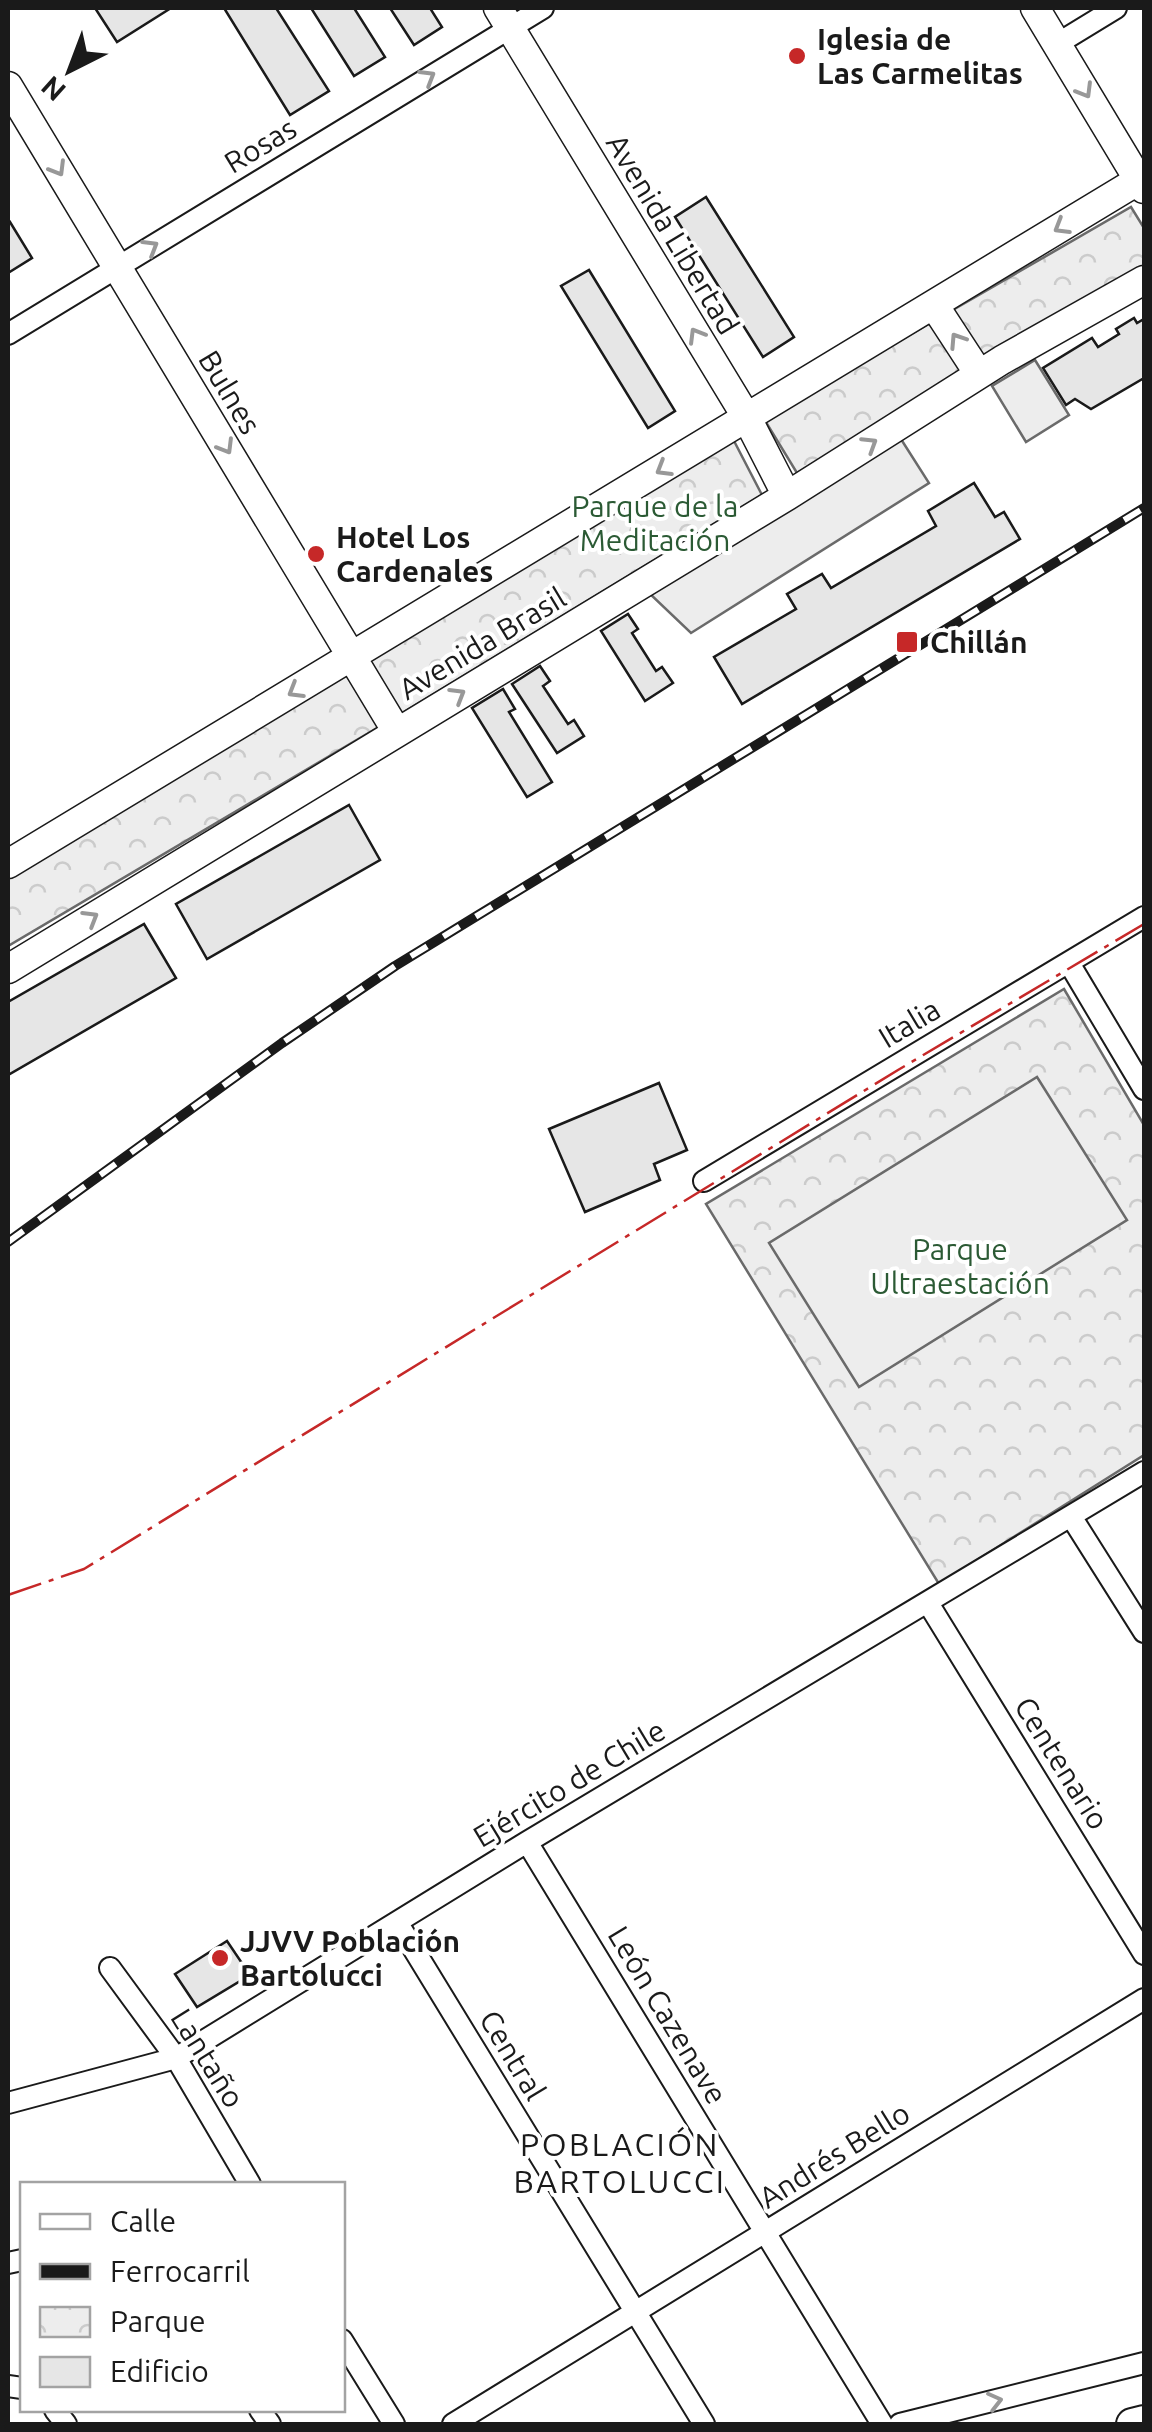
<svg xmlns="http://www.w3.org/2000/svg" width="1152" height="2432" viewBox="0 0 1152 2432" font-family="Ubuntu,sans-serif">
<defs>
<pattern id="park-crowns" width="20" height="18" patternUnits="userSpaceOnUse" patternTransform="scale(2.5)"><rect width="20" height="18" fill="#ededed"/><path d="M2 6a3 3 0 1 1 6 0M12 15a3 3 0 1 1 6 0" fill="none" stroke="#cbcbcb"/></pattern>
</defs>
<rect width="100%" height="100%" fill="#fff"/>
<!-- park -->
<path fill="url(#park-crowns)" stroke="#6a6a6a" stroke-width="2.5" d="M1131,207L1144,228V265L797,473L764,419Z
M733,439L762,495L399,715L366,662Z
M349,674L382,725L8,946V874Z
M1064,989L1144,1125V1455L939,1584L706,1204Z"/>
<!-- built -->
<path fill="#ededed" stroke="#6a6a6a" stroke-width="2.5" d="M1035,360L1069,415L1026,442L992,386Z
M899,436L929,483L691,633L649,593Z
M1037,1077L1127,1220L859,1387L769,1243Z"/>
<!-- building -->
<path fill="#e6e6e6" stroke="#1a1a1a" stroke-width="2.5" d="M95,8H171L117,42Z
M224,8H276L329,91L290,115Z
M311,8H354L385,57L354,76Z
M390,8H430L442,27L414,45Z
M706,197L794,337L763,357L675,217Z
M10,222L32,258L8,273V224Z
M589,270L675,411L648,428L561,286Z
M1134,318L1137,323L1144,319V378L1091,409L1075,399L1066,405L1043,368L1092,338L1098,347L1119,334L1116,329Z
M974,483L995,517L1004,512L1020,539L742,704L714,657L796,609L787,594L822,574L831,588L936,526L928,511Z
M628,614L638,629L632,633L656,671L662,667L673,683L645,701L601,631Z
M540,666L550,681L543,686L568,724L574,720L584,736L557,753L512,684Z
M503,689L515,709L509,712L552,782L527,797L472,708Z
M349,805L380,860L207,959L176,904Z
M144,924L176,978L8,1075V1002Z
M659,1083L687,1150L654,1164L660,1180L585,1212L549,1129Z
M227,1941L250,1975L197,2007L175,1974Z"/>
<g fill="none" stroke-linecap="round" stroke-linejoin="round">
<defs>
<path id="street" d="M1057,44L1116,8
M8,334L543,8
M1069,963L1144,1089
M704,1181L1144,917
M1072,1518L1144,1632
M928,1603L1144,1954
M527,1842L882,2424
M397,1922L704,2424
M110,1968L176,2058L250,2184
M8,2103L176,2058L527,1842L1144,1472
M8,2263L22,2260
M342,2340L394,2424
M8,2386L22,2388
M55,2410L66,2424
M260,2410L270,2424
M453,2424L1144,1999
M900,2424L1144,2363"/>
<path id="secondary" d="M498,8L747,418L787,496
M1035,8L1144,189
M8,86L397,732
M934,305L979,374
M8,864L1144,177
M8,969L787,496L1002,360L1144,280"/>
<path id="primary" d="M1132,2424L1144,2421"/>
</defs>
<!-- street casing -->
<use href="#street" stroke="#1a1a1a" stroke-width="24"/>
<!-- secondary casing -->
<use href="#secondary" stroke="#1a1a1a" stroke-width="31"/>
<!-- primary casing -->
<use href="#primary" stroke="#1a1a1a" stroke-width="34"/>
<!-- street -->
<use href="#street" stroke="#fff" stroke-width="20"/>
<!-- secondary -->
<use href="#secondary" stroke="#fff" stroke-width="28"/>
<!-- primary -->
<use href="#primary" stroke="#fff" stroke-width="30"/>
<defs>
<path id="rail" d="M8,1242L282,1043L395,966L1144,508"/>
</defs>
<!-- rail casing -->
<use href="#rail" stroke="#1a1a1a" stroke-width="10"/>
<!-- rail -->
<use href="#rail" stroke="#fff" stroke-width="6" stroke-dasharray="19" stroke-linecap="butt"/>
<!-- power -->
<path stroke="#c62828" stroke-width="2.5" stroke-dasharray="35 8 5 8" stroke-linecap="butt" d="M8,1595L84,1569L898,1070L1144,924"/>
</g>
<!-- one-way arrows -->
<defs><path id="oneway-chevron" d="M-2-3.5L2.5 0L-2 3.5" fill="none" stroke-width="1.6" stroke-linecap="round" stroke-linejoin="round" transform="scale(2.5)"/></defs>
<g stroke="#989898">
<use href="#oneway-chevron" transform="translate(428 77) rotate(-31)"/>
<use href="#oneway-chevron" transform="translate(1085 91) rotate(59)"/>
<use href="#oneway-chevron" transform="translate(58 169) rotate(59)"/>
<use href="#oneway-chevron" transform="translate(1061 227) rotate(149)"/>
<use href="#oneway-chevron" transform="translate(151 247) rotate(-31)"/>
<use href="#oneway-chevron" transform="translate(696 335) rotate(-121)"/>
<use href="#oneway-chevron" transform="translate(957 340) rotate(-123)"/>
<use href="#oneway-chevron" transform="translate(870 444) rotate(-32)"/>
<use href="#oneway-chevron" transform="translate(226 447) rotate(59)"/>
<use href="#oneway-chevron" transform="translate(663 469) rotate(149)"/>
<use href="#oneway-chevron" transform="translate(295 691) rotate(149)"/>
<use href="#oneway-chevron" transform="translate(458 695) rotate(-31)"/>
<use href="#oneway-chevron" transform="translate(91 918) rotate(-31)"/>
<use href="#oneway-chevron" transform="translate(995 2401) rotate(-14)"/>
</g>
<!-- markers -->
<g fill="#c62828" stroke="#fff" stroke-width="4">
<circle cx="797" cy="56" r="10"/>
<circle cx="316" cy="554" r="10"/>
<rect x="895" y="630" width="24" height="24" rx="5"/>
<circle cx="220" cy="1958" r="10"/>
</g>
<g text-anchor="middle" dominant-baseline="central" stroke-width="8" stroke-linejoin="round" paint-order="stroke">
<!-- poi labels -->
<g font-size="30" font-weight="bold" fill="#1a1a1a" stroke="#fff" text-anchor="start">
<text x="817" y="39">Iglesia de<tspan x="817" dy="34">Las Carmelitas</tspan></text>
<text x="336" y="537">Hotel Los<tspan x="336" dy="34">Cardenales</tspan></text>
<text x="930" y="642">Chillán</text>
<text x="240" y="1941">JJVV Población<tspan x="240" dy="34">Bartolucci</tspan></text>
</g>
<!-- street labels -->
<g font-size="30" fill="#1a1a1a" stroke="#fff">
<text transform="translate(260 145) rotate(-31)">Rosas</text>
<text transform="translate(673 234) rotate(59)">Avenida Libertad</text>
<text transform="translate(230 392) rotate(59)">Bulnes</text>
<text transform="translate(482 643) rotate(-31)">Avenida Brasil</text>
<text transform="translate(909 1023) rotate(-31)">Italia</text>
<text transform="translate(1062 1763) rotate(58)">Centenario</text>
<text transform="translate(569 1783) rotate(-31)">Ejército de Chile</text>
<text transform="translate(668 2015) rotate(59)">León Cazenave</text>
<text transform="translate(513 2055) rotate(59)">Central</text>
<text transform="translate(208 2058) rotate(58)">Lantaño</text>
<text transform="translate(834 2155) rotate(-32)">Andrés Bello</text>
</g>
<!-- park labels -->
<g font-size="30" fill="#2b5a34" stroke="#fff">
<text x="655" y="506">Parque de la<tspan x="655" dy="34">Meditación</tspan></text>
<text x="960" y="1249">Parque<tspan x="960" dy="34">Ultraestación</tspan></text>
</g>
<!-- neighbourhood labels -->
<g font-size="32" letter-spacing="2.5" fill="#1a1a1a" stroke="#fff">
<text x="620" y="2144">POBLACIÓN<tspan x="620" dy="37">BARTOLUCCI</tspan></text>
</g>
</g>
<!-- border -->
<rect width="1152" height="2432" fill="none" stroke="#1a1a1a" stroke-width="20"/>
<!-- legend -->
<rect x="20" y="2182" width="325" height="230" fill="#ffffff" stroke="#a3a3a3" stroke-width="2.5"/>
<rect x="40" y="2214" width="50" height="15" fill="#ffffff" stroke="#a3a3a3" stroke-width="2.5"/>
<text x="110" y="2232" font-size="30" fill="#1a1a1a">Calle</text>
<rect x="40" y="2264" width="50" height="15" fill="#1a1a1a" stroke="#a3a3a3" stroke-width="2.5"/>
<text x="110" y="2282" font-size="30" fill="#1a1a1a">Ferrocarril</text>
<rect x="40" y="2307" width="50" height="30" fill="url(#park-crowns)" stroke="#a3a3a3" stroke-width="2.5"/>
<text x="110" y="2332" font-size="30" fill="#1a1a1a">Parque</text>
<rect x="40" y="2357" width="50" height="30" fill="#e6e6e6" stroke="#a3a3a3" stroke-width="2.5"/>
<text x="110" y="2382" font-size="30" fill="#1a1a1a">Edificio</text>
<!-- north arrow -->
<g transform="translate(70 70) rotate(222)" stroke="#ffffff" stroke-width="8" paint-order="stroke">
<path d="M0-8L18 38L0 25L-18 38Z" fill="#1a1a1a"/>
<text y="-15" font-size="28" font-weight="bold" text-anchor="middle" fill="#1a1a1a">N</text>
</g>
</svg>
